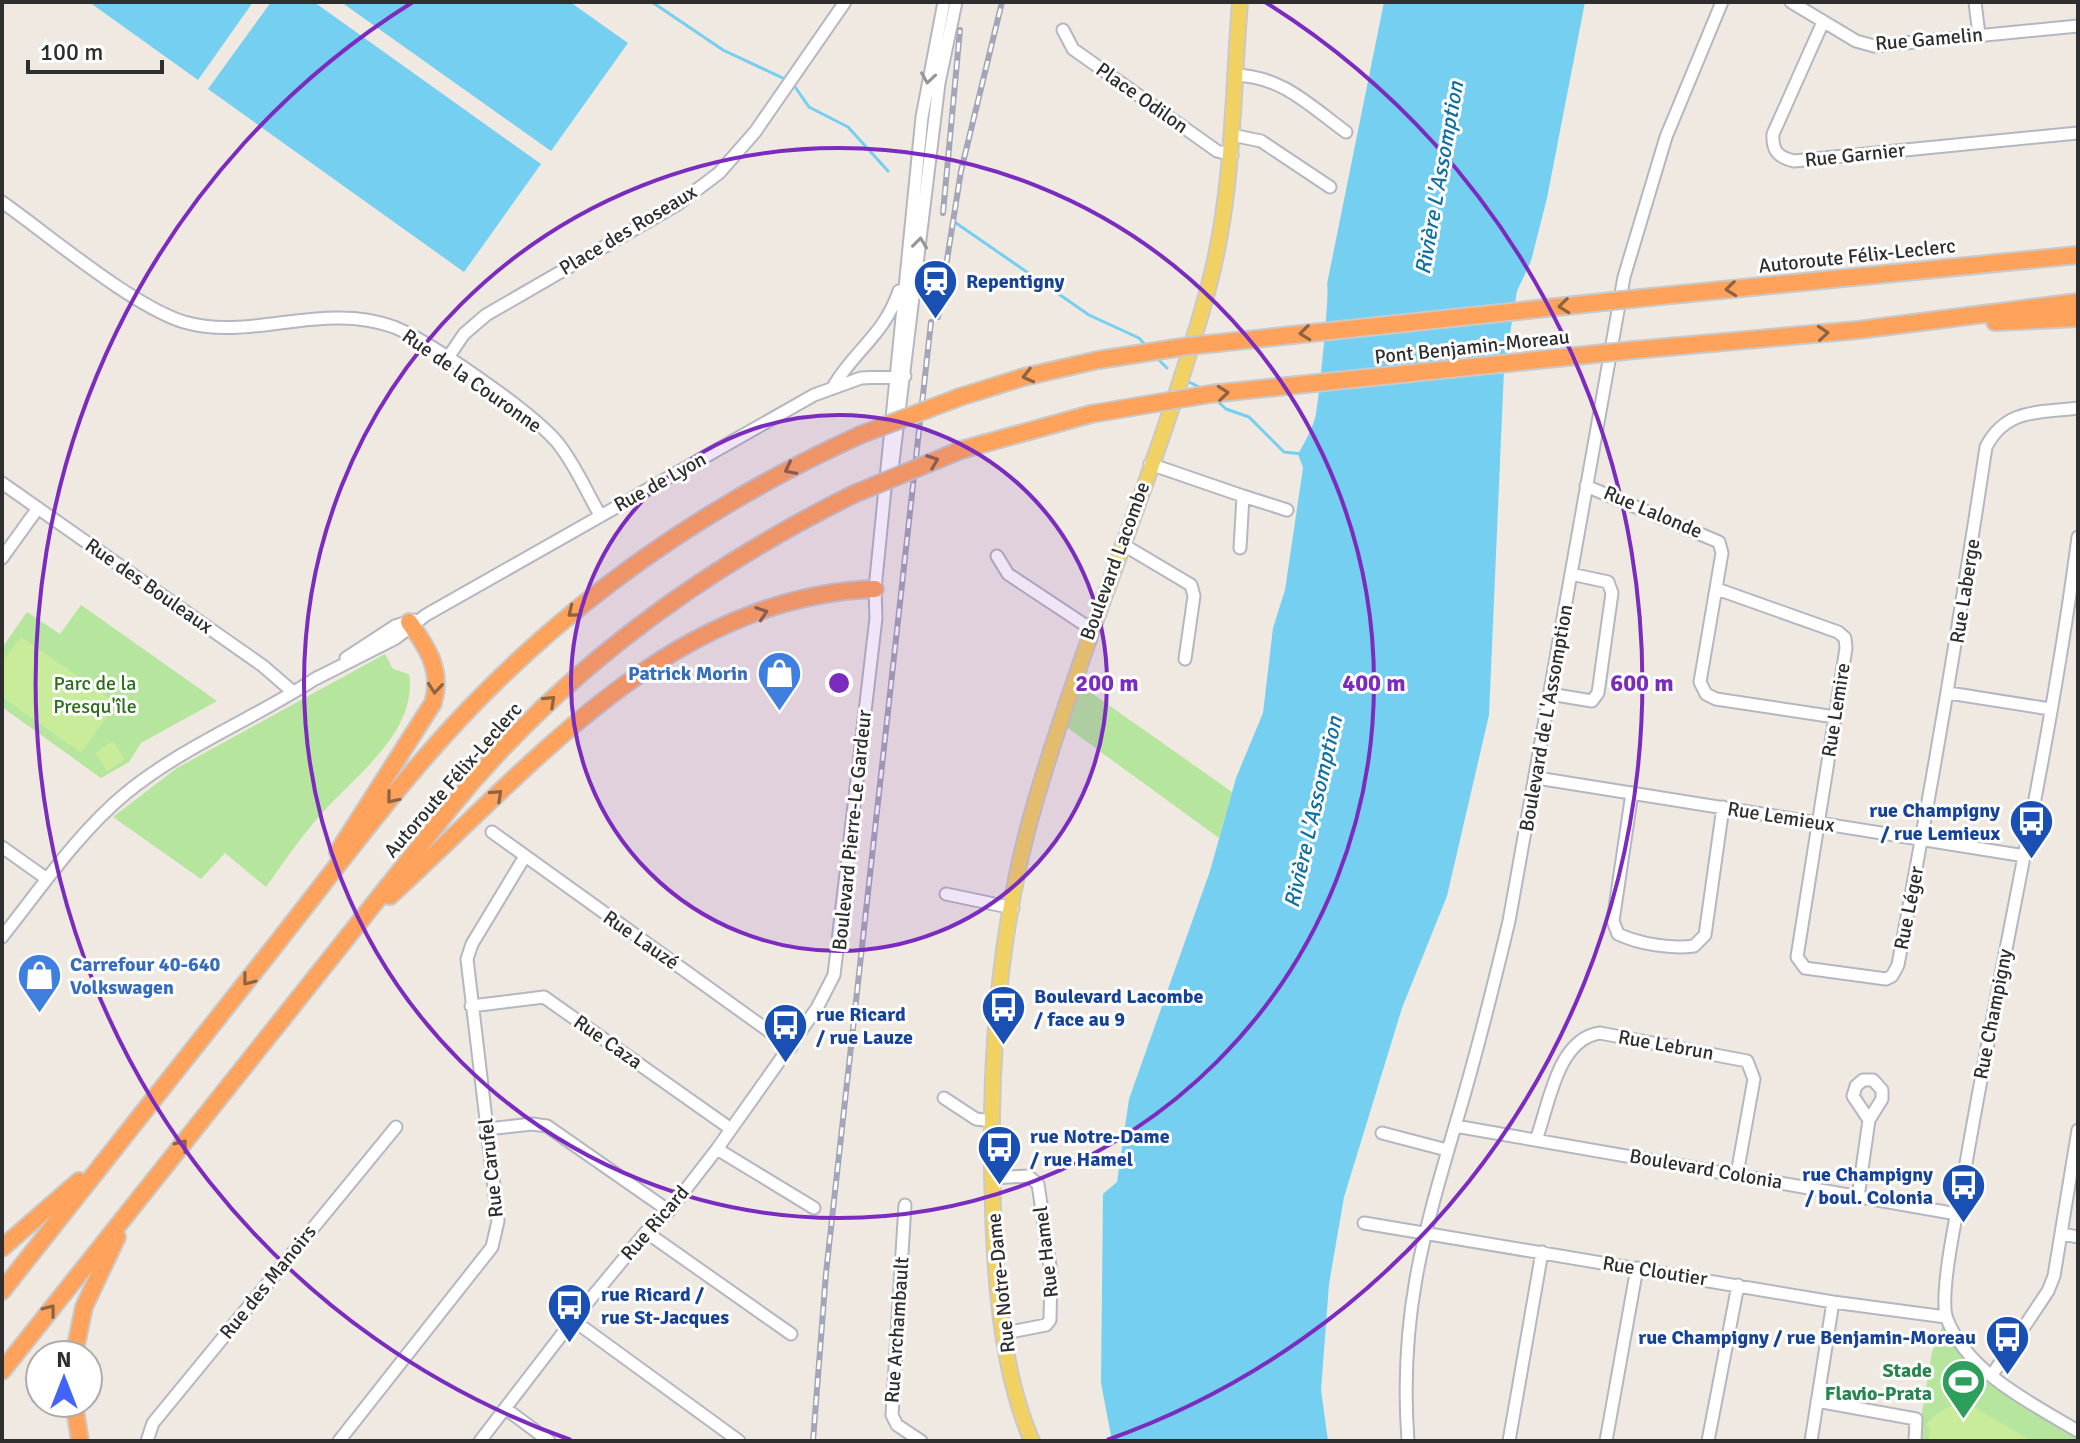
<svg xmlns="http://www.w3.org/2000/svg" width="2080" height="1443" viewBox="0 0 2080 1443" font-family="Signika,sans-serif">
<rect width="100%" height="100%" fill="#efe9e1"/>
<!-- green -->
<path fill="#b6e59e" d="M81,605L217,701L141,743L129,762L101,778L2,707V648L27,612L60,634Z
M385,654L393,669L409,674C418,731 357,774 323,812C302,835 284,862 266,887L225,853L201,879L113,817L177,768Z
M1076,682L1232,792L1219,838L1061,723Z
M1946,1317C1987,1379 2016,1394 2078,1430V1441H1916V1419L1922,1413L1932,1352Z"/>
<!-- pitch -->
<path fill="#c9ec9a" d="M21,637L116,703L81,753L2,697V662Z
M113,741L125,759L107,771L95,753Z
M1967,1403L2031,1441H1928L1930,1429L1926,1425C1939,1410 1948,1405 1967,1403Z"/>
<!-- water -->
<path fill="#75cff0" d="M89,2H253L198,80Z
M271,2H314L541,164L464,272L208,89Z
M341,2H570L628,43L551,151Z
M1384,2H1585L1547,198L1531,261L1517,291L1504,370L1489,715L1447,896L1402,1008L1344,1197L1329,1284L1321,1390L1328,1441H1112L1101,1383L1103,1194L1117,1182L1129,1099L1210,871L1236,778L1263,713L1273,628L1285,590L1303,468L1298,454C1305,442 1313,428 1316,414C1319,399 1330,291 1327,284Z"/>
<g fill="none" stroke-linecap="round" stroke-linejoin="round">
<!-- stream -->
<path stroke="#75cff0" stroke-width="3" d="M652,2L723,50L787,80
M793,84L809,107L848,127L888,171
M956,223L1089,315L1139,338L1147,347
M1157,358L1167,368
M1189,382L1203,389
M1215,399L1226,409L1249,417L1284,452L1302,454"/>
<defs>
<path id="minor" d="M1791,2L1856,41L1874,46L2078,26
M1975,2L1979,35
M1823,22L1773,134C1772,151 1778,157 1794,161L2078,133
M1063,30L1073,49L1217,151L1232,155
M1234,75C1282,76 1309,105 1346,132
M1232,135L1261,141L1330,187
M2,202C49,235 132,306 184,322C236,337 288,317 340,318C358,318 377,321 394,327C433,343 530,411 557,442C575,464 586,491 600,515
M447,359L464,334L486,315L678,204L719,173L755,132L845,2
M833,387C855,349 883,337 899,291
M1150,464L1243,496L1240,548
M892,470L939,83L956,2
M2,483L263,666L293,692
M1586,486L1719,542L1722,553L1700,682L1706,694L1716,699L1835,717
M1243,496L1287,510
M2078,537C2050,752 2000,962 1964,1175C1959,1203 1938,1296 1947,1319C1968,1373 2031,1403 2078,1431
M1122,544L1191,585L1194,596L1185,659
M997,556L1008,574L1091,629
M2,558L38,508
M1717,589L1838,632L1845,638L1846,648L1797,957L1805,968L1886,979L1892,976L1898,965C1931,792 1960,620 1986,447C2006,408 2039,413 2078,408
M346,658L395,626L414,620
M313,680L396,638L426,615L814,395L861,378L905,376
M1949,693L2050,709
M1550,694L1592,701L1598,693L1612,593L1608,582L1571,574
M1537,778L2025,856
M1632,793L1613,921L1618,934C1639,944 1671,949 1694,946L1705,935L1723,807
M492,832L791,1047
M2,847L47,879
M946,894L1013,908
M2,937C41,888 77,834 125,794C183,746 256,718 318,677
M471,1006L544,997L731,1129
M1863,1080H1873L1882,1090V1099L1869,1120L1853,1096L1856,1086Z
M944,1098L976,1119L992,1121
M1455,1126L1957,1214
M487,1129L532,1124L547,1126L669,1211
M1382,1133L1447,1150
M1536,1140C1549,1105 1557,1039 1600,1033L1747,1061L1754,1079L1737,1174
M717,1149L814,1208
M992,1178L1028,1176L1038,1184L1051,1273L1050,1320L1046,1325L1005,1333
M1858,1197L1869,1120
M905,1205L892,1415L897,1425L921,1441
M1364,1223L1833,1302L1946,1317
M646,1232L791,1334
M2062,1234L2078,1237
M573,1320L739,1441
M1992,1375L2048,1291L2054,1276L2078,1130
M1817,1401L1916,1419L1915,1441
M506,1409L549,1441
M147,1441L153,1423L396,1127
M339,1441L492,1247L498,1221L467,959L472,944L524,858
M480,1441L573,1320L646,1232L669,1211L717,1149L817,1008L834,975L876,618L875,589L922,117L944,2
M1408,1441C1399,1319 1422,1238 1456,1123C1476,1056 1493,988 1509,921L1624,277L1666,137L1722,2
M1509,1441L1542,1252
M1606,1441L1637,1268
M1708,1441L1738,1285
M1811,1441L1833,1302"/>
<path id="major" d="M1032,1441C1002,1373 995,1281 993,1208C988,1070 997,928 1037,796C1088,625 1161,461 1208,289C1234,193 1232,100 1240,2"/>
<path id="highway" d="M1641,298L2078,255
M1995,322L2078,318
M1634,350L1858,330L2078,302
M960,397L1024,377L1098,360
M961,450L1091,414
M338,852L433,703C443,671 427,647 409,622
M390,896C530,769 669,596 875,589
M2,1248L79,1181
M2,1291C90,1179 178,1068 266,957C332,874 395,786 469,709C581,592 713,502 860,435
M74,1355L84,1307L117,1237
M2,1371L451,807C561,672 699,571 854,494
M74,1403L80,1441"/>
</defs>
<!-- minor casing -->
<use href="#minor" stroke="#b4b7c1" stroke-width="15"/>
<!-- major casing -->
<use href="#major" stroke="#c9c9c9" stroke-width="18"/>
<!-- highway casing -->
<use href="#highway" stroke="#c9c9c9" stroke-width="20"/>
<!-- minor -->
<use href="#minor" stroke="#fff" stroke-width="11"/>
<!-- major -->
<use href="#major" stroke="#f2d163" stroke-width="14"/>
<!-- highway -->
<use href="#highway" stroke="#ffa35c" stroke-width="16"/>
<defs>
<path id="rail" d="M943,213L960,30
M938,317L961,171L1002,2
M813,1441L826,1273L931,322"/>
</defs>
<!-- rail casing -->
<use href="#rail" stroke="#a3a6b8" stroke-width="6"/>
<!-- rail -->
<use href="#rail" stroke="#fff" stroke-width="3" stroke-dasharray="9" stroke-linecap="butt"/>
<defs>
<path id="highway-bridge" d="M1098,360L1189,346L1641,298
M1091,414L1210,394L1634,350
M860,435L960,397
M854,494L961,450"/>
</defs>
<!-- highway-bridge casing -->
<use href="#highway-bridge" stroke="#c9c9c9" stroke-width="20" stroke-linecap="butt"/>
<!-- highway-bridge -->
<use href="#highway-bridge" stroke="#ffa35c" stroke-width="16"/>
</g>
<!-- one-way arrows -->
<defs><path id="oneway-chevron" d="M-2-3.5L2.5 0L-2 3.5" fill="none" stroke-width="1.6" stroke-linecap="round" stroke-linejoin="round" transform="scale(2)"/></defs>
<g stroke="#969696">
<use href="#oneway-chevron" transform="translate(928 78) rotate(99)"/>
<use href="#oneway-chevron" transform="translate(920 243) rotate(-83)"/>
</g>
<g stroke="#8c6343">
<use href="#oneway-chevron" transform="translate(1731 289) rotate(174)"/>
<use href="#oneway-chevron" transform="translate(1564 306) rotate(174)"/>
<use href="#oneway-chevron" transform="translate(1305 333) rotate(174)"/>
<use href="#oneway-chevron" transform="translate(1823 333) rotate(-5)"/>
<use href="#oneway-chevron" transform="translate(1028 376) rotate(166)"/>
<use href="#oneway-chevron" transform="translate(1223 393) rotate(-6)"/>
<use href="#oneway-chevron" transform="translate(933 461) rotate(-21)"/>
<use href="#oneway-chevron" transform="translate(790 469) rotate(153)"/>
<use href="#oneway-chevron" transform="translate(573 612) rotate(141)"/>
<use href="#oneway-chevron" transform="translate(762 613) rotate(-19)"/>
<use href="#oneway-chevron" transform="translate(435 688) rotate(95)"/>
<use href="#oneway-chevron" transform="translate(550 701) rotate(-43)"/>
<use href="#oneway-chevron" transform="translate(497 795) rotate(-43)"/>
<use href="#oneway-chevron" transform="translate(392 798) rotate(129)"/>
<use href="#oneway-chevron" transform="translate(248 980) rotate(128)"/>
<use href="#oneway-chevron" transform="translate(182 1145) rotate(-52)"/>
<use href="#oneway-chevron" transform="translate(50 1310) rotate(-52)"/>
</g>
<!-- distance rings -->
<circle cx="839" cy="683" r="268" fill="#7b2cbf" fill-opacity=".12"/>
<g fill="none" stroke="#7b2cbf" stroke-width="4">
<circle cx="839" cy="683" r="268"/>
<circle cx="839" cy="683" r="535"/>
<path d="M571 1440A803 803 0 0 1 413 2M1265 2A803 803 0 0 1 1107 1440"/>
</g>
<!-- icons -->
<defs>
<symbol id="station-pin" viewBox="-11 -11 22 30"><path d="M0 17L-7.5 6A9.5 9.5 0 1 1 7.5 6Z" fill="#1a4fb4" stroke="#fff"/><path d="M-3-6H3Q5-6 5-4V2Q5 4 3 4L4.5 6H3L1.5 4h-3L-3 6H-4.5L-3 4Q-5 4-5 2V-4Q-5-6-3-6ZM-3.5-4v3h7v-3ZM-3.5 1v1.5H-2V1ZM2 1v1.5H3.5V1Z" fill="#fff"/></symbol>
<symbol id="shop-pin" viewBox="-11 -11 22 30"><path d="M0 17L-7.5 6A9.5 9.5 0 1 1 7.5 6Z" fill="#3f7fe0" stroke="#fff"/><path d="M-5-2.5h2.3a2.7 3.5 0 0 1 5.4 0H5L5.5 6h-11ZM-1.5-2.5h3a1.5 2.3 0 0 0-3 0Z" fill="#fff"/></symbol>
<symbol id="bus-pin" viewBox="-11 -11 22 30"><path d="M0 17L-7.5 6A9.5 9.5 0 1 1 7.5 6Z" fill="#1a4fb4" stroke="#fff"/><path d="M-5-6H5V4H4V6H2V4H-2V6H-4V4H-5ZM-3.5-4V0h7V-4ZM-3.5 1.2v1.5H-2V1.2ZM2 1.2v1.5H3.5V1.2Z" fill="#fff"/></symbol>
<symbol id="stadium-pin" viewBox="-11 -11 22 30"><path d="M0 17L-7.5 6A9.5 9.5 0 1 1 7.5 6Z" fill="#2e9e5b" stroke="#fff"/><path d="M0-5a6.5 5 0 1 0 0 10a6.5 5 0 1 0 0-10ZM-3.5-1.8h7v3.6h-7Z" fill="#fff"/></symbol>
</defs>
<g fill-rule="evenodd">
<use href="#station-pin" x="910" y="256" width="51" height="69"/>
<use href="#shop-pin" x="754" y="648" width="51" height="69"/>
<use href="#bus-pin" x="2006" y="796" width="51" height="69"/>
<use href="#shop-pin" x="14" y="950" width="51" height="69"/>
<use href="#bus-pin" x="978" y="982" width="51" height="69"/>
<use href="#bus-pin" x="760" y="1000" width="51" height="69"/>
<use href="#bus-pin" x="974" y="1122" width="51" height="69"/>
<use href="#bus-pin" x="1938" y="1160" width="51" height="69"/>
<use href="#bus-pin" x="544" y="1280" width="51" height="69"/>
<use href="#bus-pin" x="1982" y="1312" width="51" height="69"/>
<use href="#stadium-pin" x="1938" y="1356" width="51" height="69"/>
</g>
<g text-anchor="middle" dominant-baseline="central" stroke-width="6" stroke-linejoin="round" paint-order="stroke">
<!-- street labels -->
<g font-size="20" fill="#2e2e2e" stroke="#fff">
<text transform="translate(1929 39) rotate(-5)">Rue Gamelin</text>
<text transform="translate(1142 98) rotate(35)">Place Odilon</text>
<text transform="translate(1855 155) rotate(-6)">Rue Garnier</text>
<text transform="translate(628 230) rotate(-31)">Place des Roseaux</text>
<text transform="translate(1857 256) rotate(-6)">Autoroute Félix-Leclerc</text>
<text transform="translate(1472 347) rotate(-6)">Pont Benjamin-Moreau</text>
<text transform="translate(472 381) rotate(35)">Rue de la Couronne</text>
<text transform="translate(660 482) rotate(-29)">Rue de Lyon</text>
<text transform="translate(1653 512) rotate(23)">Rue Lalonde</text>
<text transform="translate(1115 561) rotate(-70)">Boulevard Lacombe</text>
<text transform="translate(149 586) rotate(35)">Rue des Bouleaux</text>
<text transform="translate(1965 591) rotate(-81)">Rue Laberge</text>
<text transform="translate(1836 710) rotate(-81)">Rue Lemire</text>
<text transform="translate(1546 718) rotate(-80)">Boulevard de L'Assomption</text>
<text transform="translate(453 780) rotate(-49)">Autoroute Félix-Leclerc</text>
<text transform="translate(1781 817) rotate(9)">Rue Lemieux</text>
<text transform="translate(852 830) rotate(-84)">Boulevard Pierre-Le Gardeur</text>
<text transform="translate(1909 908) rotate(-79)">Rue Léger</text>
<text transform="translate(641 940) rotate(35)">Rue Lauzé</text>
<text transform="translate(1993 1014) rotate(-79)">Rue Champigny</text>
<text transform="translate(608 1042) rotate(35)">Rue Caza</text>
<text transform="translate(1666 1045) rotate(10)">Rue Lebrun</text>
<text transform="translate(491 1168) rotate(-96)">Rue Carufel</text>
<text transform="translate(1706 1169) rotate(10)">Boulevard Colonia</text>
<text transform="translate(655 1223) rotate(-49)">Rue Ricard</text>
<text transform="translate(1046 1252) rotate(-97)">Rue Hamel</text>
<text transform="translate(1655 1271) rotate(9)">Rue Cloutier</text>
<text transform="translate(268 1282) rotate(-51)">Rue des Manoirs</text>
<text transform="translate(1001 1283) rotate(-96)">Rue Notre-Dame</text>
<text transform="translate(897 1330) rotate(-86)">Rue Archambault</text>
</g>
<!-- transit labels -->
<g font-size="20" font-weight="bold" fill="#164399" stroke="#fff" text-anchor="start">
<text x="966" y="281">Repentigny</text>
<text x="2000" y="810" text-anchor="end">rue Champigny<tspan x="2000" dy="23">/ rue Lemieux</tspan></text>
<text x="1034" y="996">Boulevard Lacombe<tspan x="1034" dy="23">/ face au 9</tspan></text>
<text x="816" y="1014">rue Ricard<tspan x="816" dy="23">/ rue Lauze</tspan></text>
<text x="1030" y="1136">rue Notre-Dame<tspan x="1030" dy="23">/ rue Hamel</tspan></text>
<text x="1933" y="1174" text-anchor="end">rue Champigny<tspan x="1933" dy="23">/ boul. Colonia</tspan></text>
<text x="601" y="1294">rue Ricard /<tspan x="601" dy="23">rue St-Jacques</tspan></text>
<text x="1976" y="1337" text-anchor="end">rue Champigny / rue Benjamin-Moreau</text>
</g>
<!-- shop labels -->
<g font-size="20" font-weight="bold" fill="#366cbe" stroke="#fff" text-anchor="end">
<text x="748" y="673">Patrick Morin</text>
<text x="70" y="964" text-anchor="start">Carrefour 40-640<tspan x="70" dy="23">Volkswagen</tspan></text>
</g>
<!-- park labels -->
<g font-size="20" fill="#2c6e1b" stroke="#fff">
<text x="95" y="683">Parc de la<tspan x="95" dy="23">Presqu'île</tspan></text>
</g>
<!-- leisure labels -->
<g font-size="20" font-weight="bold" fill="#27864d" stroke="#fff" text-anchor="end">
<text x="1932" y="1370">Stade<tspan x="1932" dy="23">Flavio-Prata</tspan></text>
</g>
<!-- water labels -->
<g font-size="22" font-style="italic" fill="#0d6fa3" stroke="#fff">
<text transform="translate(1439 178) rotate(-80)">Rivière L'Assomption</text>
<text transform="translate(1313 812) rotate(-77)">Rivière L'Assomption</text>
</g>
</g>
<circle cx="839" cy="683" r="12" fill="#7b2cbf" stroke="#fff" stroke-width="4"/>
<g font-size="24" text-anchor="middle" font-weight="bold" fill="#7b2cbf" stroke="#fff" stroke-width="6" stroke-linejoin="round" paint-order="stroke">
<text x="1107" y="691">200 m</text>
<text x="1374" y="691">400 m</text>
<text x="1642" y="691">600 m</text>
</g>
<!-- border -->
<rect width="2080" height="1443" fill="none" stroke="#2e2e2e" stroke-width="8"/>
<!-- north arrow -->
<g transform="translate(64 1379)"><circle r="38" fill="#ffffff" stroke="#ababab" stroke-width="2"/>
<path d="M0-6L14 30L0 20L-14 30Z" fill="#4264fb"/>
<text y="-12" font-size="22" font-weight="bold" text-anchor="middle" fill="#2e2e2e">N</text>
</g>
<!-- scale -->
<path d="M28 60v12h134v-12" fill="none" stroke="#2e2e2e" stroke-width="4"/>
<text x="40" y="60" font-size="24" fill="#2e2e2e" stroke="#ffffff" stroke-width="6" paint-order="stroke">100 m</text>
</svg>
